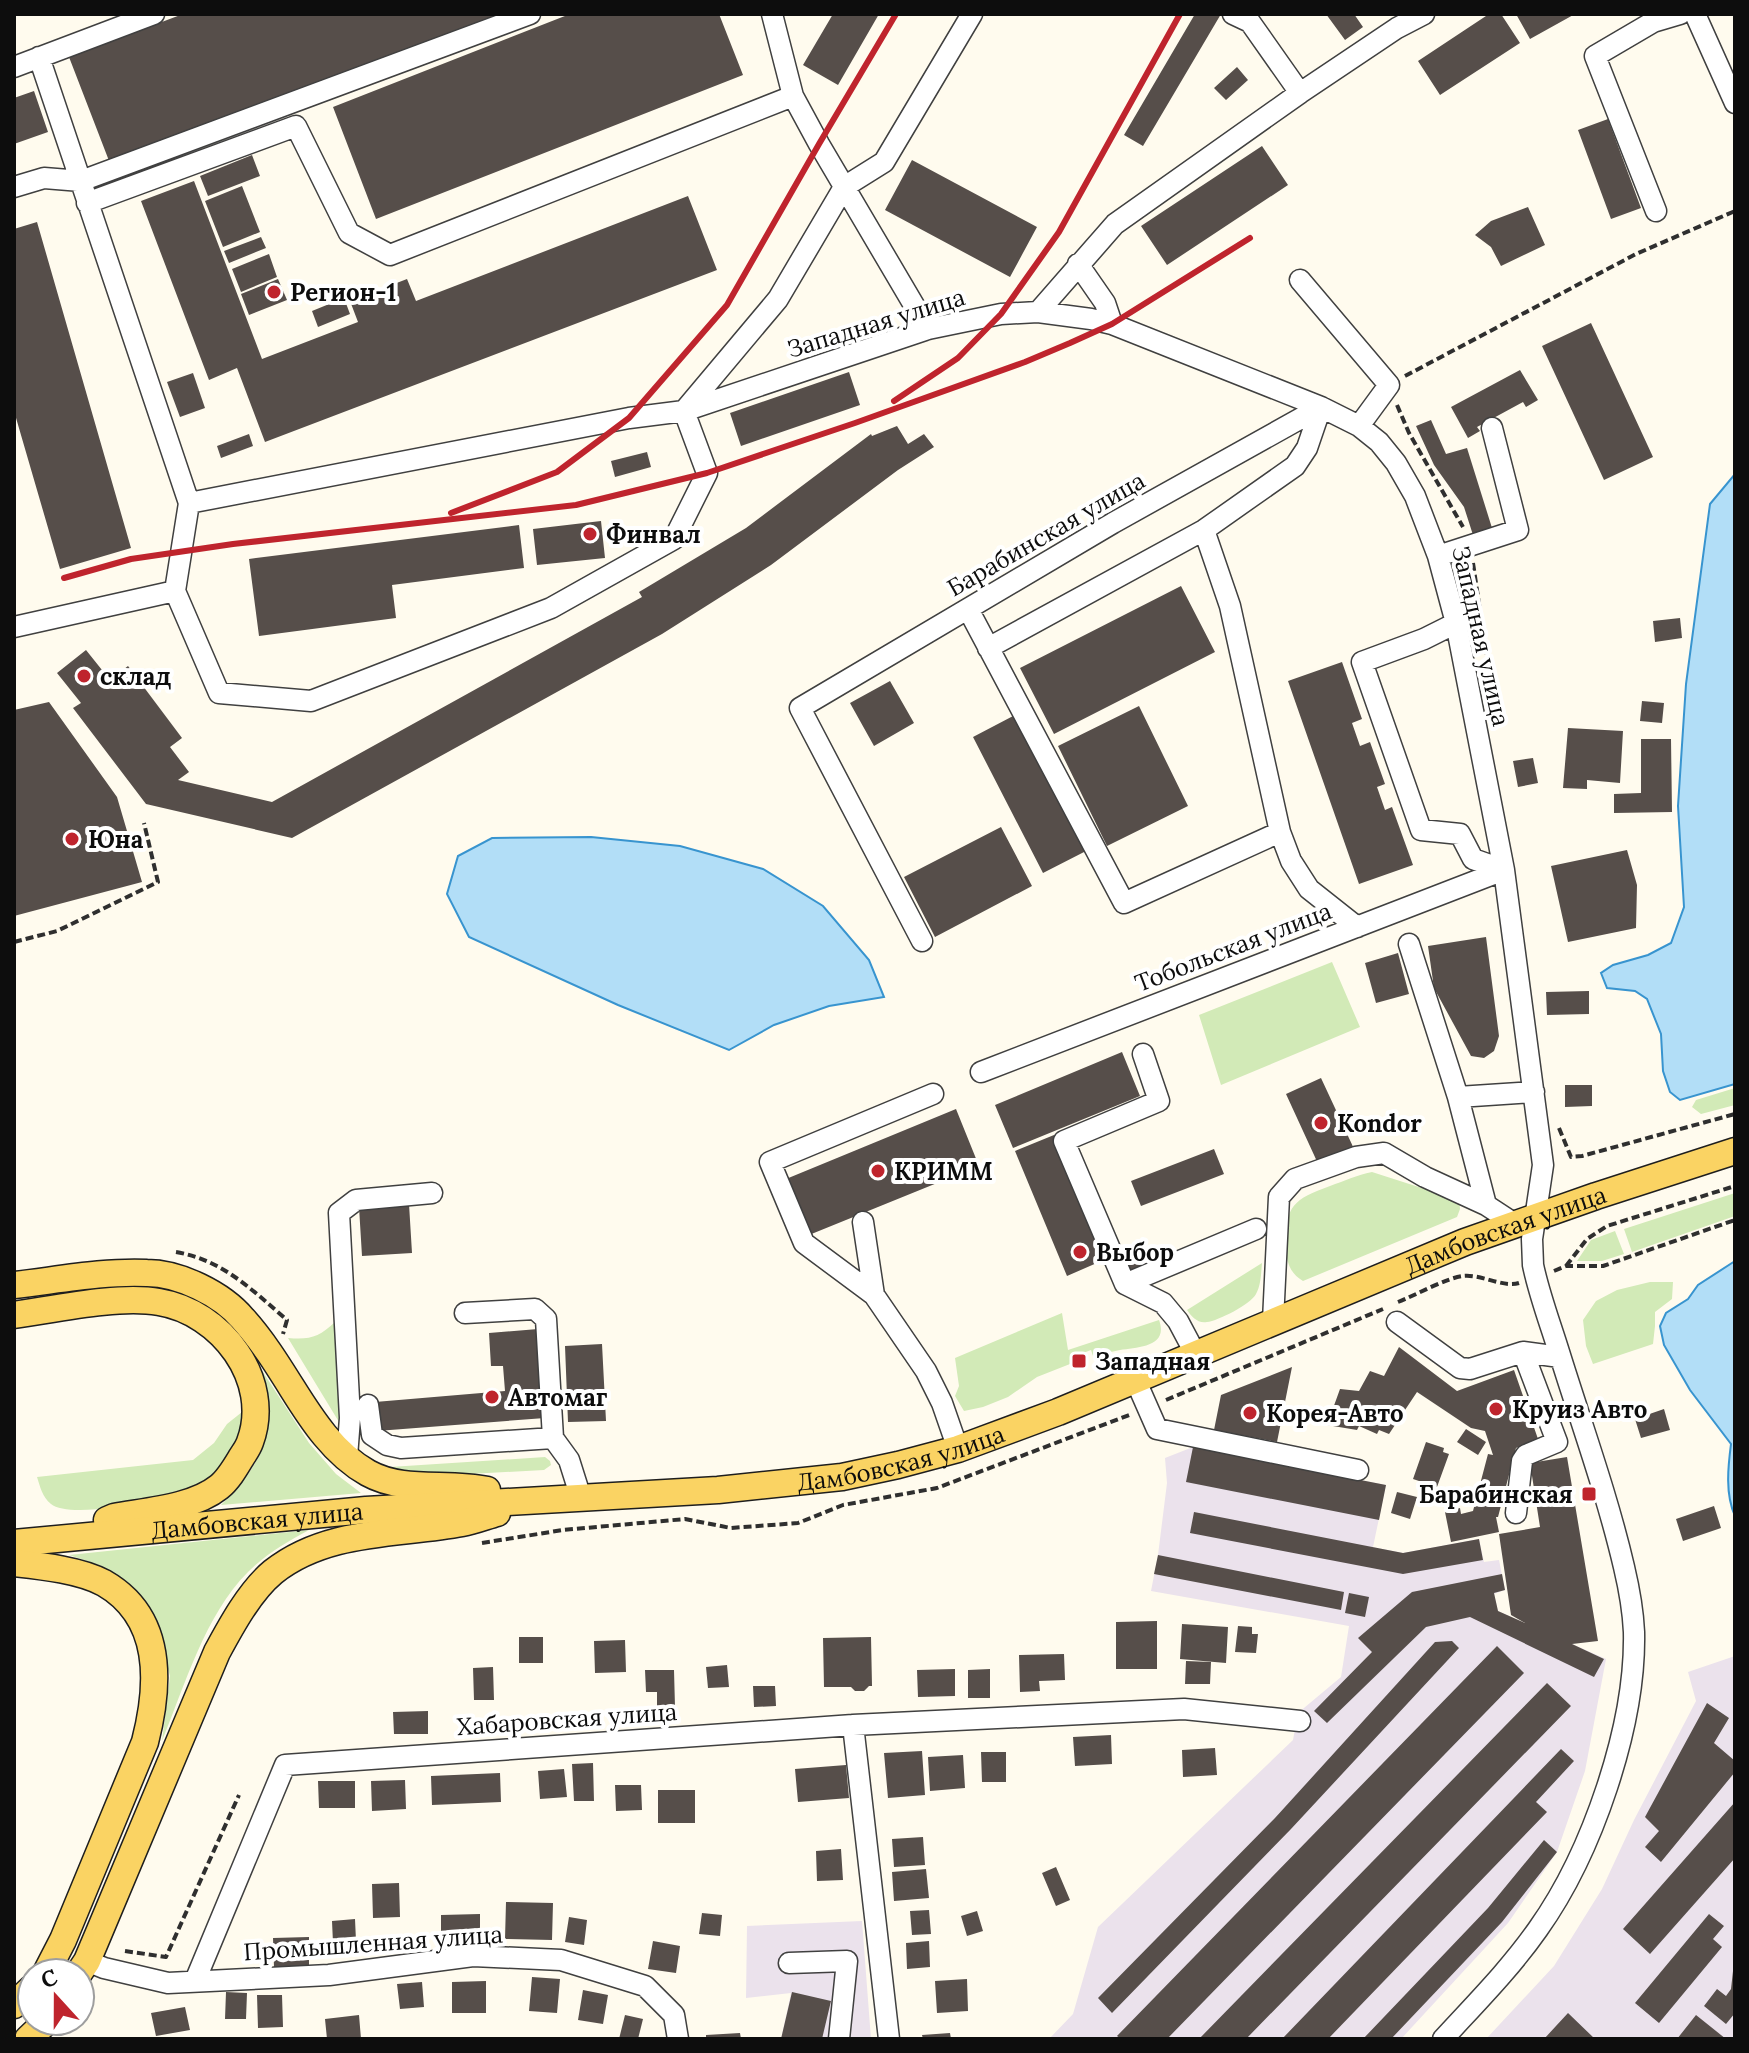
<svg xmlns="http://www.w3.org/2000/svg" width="1749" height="2053" viewBox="0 0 1749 2053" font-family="Lora,serif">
<rect width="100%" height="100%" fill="#fffbee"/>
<!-- industrial -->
<path fill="#ebe2ec" d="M1193,1447L1386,1485L1373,1547L1403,1553L1479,1539L1484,1562L1499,1560L1505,1590L1494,1594L1498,1611L1606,1659L1585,1771L1557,1852L1508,1923L1401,2039H1049L1073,2014L1098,1927L1293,1740L1298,1713L1341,1677L1349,1626L1151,1591L1158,1555L1167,1483L1165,1458Z
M1735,1656V2034L1732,2039H1486L1554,1966L1602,1889L1634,1820L1696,1701L1688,1672Z
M862,1921L871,2039H781L791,1993L746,1998L747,1926Z"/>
<!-- green -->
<path fill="#d2eab7" d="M1332,962L1360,1027L1221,1085L1199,1015Z
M1735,1088V1105L1701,1114L1692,1107L1696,1100Z
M1372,1172L1459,1200L1460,1209L1457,1217L1303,1281C1291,1274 1287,1264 1286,1250C1285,1207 1291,1200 1330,1186C1344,1181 1357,1175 1372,1172Z
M1735,1193V1216L1632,1252L1624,1229Z
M1615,1231L1624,1254L1602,1261H1577L1591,1240Z
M1262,1263C1261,1274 1261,1285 1256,1294C1251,1304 1218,1321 1207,1322C1198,1324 1191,1316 1187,1310Z
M1650,1282H1673L1672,1299L1655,1312V1326L1653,1344L1593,1364L1586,1346L1583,1320L1596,1301L1617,1290Z
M1062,1313L1068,1350L1159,1320C1169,1347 1138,1347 1120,1350C1111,1352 1102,1354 1093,1356L1091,1350L1070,1358V1364L1037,1377L1008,1397L983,1407L964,1411L955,1396L959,1386L955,1358Z
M335,1322L339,1422L288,1338C310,1340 319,1337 335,1322Z
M261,1369L309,1443L336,1474L361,1493L221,1505C267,1457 276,1434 261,1369Z
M242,1412C241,1421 241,1433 237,1442C230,1457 216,1475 201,1484C179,1498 71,1521 51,1504C42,1497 40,1486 37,1477L193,1460L214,1443L227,1424Z
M545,1457L550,1461L551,1465L544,1470L414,1477L397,1472L390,1467Z
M309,1530C287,1542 266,1554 248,1572C205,1615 185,1685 162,1741L170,1676L157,1625L135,1594L102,1566L69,1555Z"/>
<!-- water -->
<path fill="#b2def7" stroke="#3894cf" stroke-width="2" d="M1735,474V1084L1680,1100L1670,1092L1663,1071L1661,1034L1647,999L1635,991L1607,988L1601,973L1613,965L1648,955L1671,943L1684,907L1678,806L1686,684L1710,504Z
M591,837L680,846L763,869L823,906L869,960L884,997L829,1006L774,1025L729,1050L618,1005L469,937L447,894L458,856L492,838Z
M1735,1261V1516C1725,1494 1728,1467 1731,1444L1690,1390L1664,1345L1660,1326L1666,1313L1688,1299L1698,1285Z"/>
<!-- building -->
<path fill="#564e4a" d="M183,14H506L111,166L69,57Z
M570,14H719L743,75L376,219L333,107Z
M833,14H879L838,85L803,65Z
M1195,14H1221L1143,146L1124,135Z
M1326,14H1354L1363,27L1345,40Z
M1489,14H1501L1520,43L1440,95L1418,61Z
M1516,14H1575L1530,39Z
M1237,67L1248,80L1226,100L1214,88Z
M34,91L48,132L14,144V98Z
M1608,119L1641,208L1611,219L1578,130Z
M1262,146L1288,185L1167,265L1141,226Z
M252,155L260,176L208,196L200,176Z
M912,160L1037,227L1010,277L885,210Z
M194,181L262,359L358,322L350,301L407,279L416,301L688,196L717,270L265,442L237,368L209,380L141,201Z
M242,186L260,232L223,247L205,201Z
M1528,207L1545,245L1501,266L1491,247L1475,235L1491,221Z
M37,222L131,548L60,569L14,411V229Z
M261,237L266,248L229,263L224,251Z
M269,254L277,277L241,292L232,269Z
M278,279L287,300L249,315L241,294Z
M344,298L350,314L318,327L312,311Z
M1591,323L1653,457L1604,480L1542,346Z
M1520,370L1538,400L1526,407L1523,402L1477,427L1480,431L1468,438L1451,407Z
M849,372L860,405L741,446L730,413Z
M193,373L205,408L180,417L167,382Z
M1431,420L1446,454L1467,448L1492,528L1473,535L1464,507L1434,465L1416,426Z
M897,426L908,444L924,434L934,447L898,470L771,565L662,634L292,838L146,804L73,708L81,703L57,673L86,650L110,680L128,666L182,738L170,747L189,772L178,780L272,802L642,597L639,592L746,528L871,434L872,436Z
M249,434L253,446L221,458L217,446Z
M647,452L651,467L615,477L611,461Z
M601,521L605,558L537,565L533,529Z
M519,525L524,568L392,585L396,618L259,636L249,559Z
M1181,586L1215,652L1054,734L1020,668Z
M1680,618L1682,638L1655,642L1653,621Z
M1342,662L1362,719L1352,723L1360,746L1370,742L1385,784L1377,787L1385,810L1392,807L1413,865L1359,884L1288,681Z
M890,681L914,723L874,746L850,703Z
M1642,701L1664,703L1662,723L1640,721Z
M49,702L117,797L142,882L14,916V710Z
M1139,706L1188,806L1107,846L1058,746Z
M1015,715L1086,851L1043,873L973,737Z
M1568,728L1623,731L1620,783L1587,780V789L1563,788Z
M1641,739H1671L1672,812L1614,813V794L1641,793Z
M1533,758L1538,783L1518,787L1513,761Z
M1001,827L1032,886L935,937L904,877Z
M1627,850L1637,885L1636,928L1568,942L1551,866Z
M1486,937L1499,1036L1494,1051L1484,1058L1471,1056L1434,988L1428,946Z
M1398,953L1409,994L1376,1003L1365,963Z
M1589,991V1014L1547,1015L1546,992Z
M1122,1052L1140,1096L1013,1148L995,1105Z
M1321,1078L1355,1151L1320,1168L1286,1094Z
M1565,1085H1592V1106L1565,1107Z
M956,1109L979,1166L809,1235L786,1179Z
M1054,1135L1106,1259L1067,1276L1015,1151Z
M1214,1149L1224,1174L1141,1206L1131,1181Z
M409,1204L412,1253L362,1256L359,1207Z
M1142,1256L1146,1265L1130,1271L1126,1262Z
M538,1329L545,1418L377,1431L375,1402L505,1391L503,1366H491L489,1333Z
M602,1344L606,1421L568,1422L565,1346Z
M1399,1347L1457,1391L1514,1370L1538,1439L1516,1448L1498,1517H1496L1499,1532L1451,1542L1445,1512L1460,1508L1461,1514L1473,1511L1488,1454L1493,1455L1485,1431L1471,1428L1417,1392L1389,1434L1379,1430L1377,1434L1359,1426L1357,1430L1327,1425L1340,1389L1359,1391L1370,1371L1384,1376Z
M1292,1367L1277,1442L1214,1430L1221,1395Z
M1664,1409L1670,1430L1641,1438L1635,1419Z
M1466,1429L1486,1442L1478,1455L1457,1442Z
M1426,1442L1444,1448L1443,1452L1449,1454L1437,1487L1413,1479Z
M1193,1447L1386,1485L1379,1520L1186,1482Z
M1567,1457L1598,1641L1572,1644L1604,1659L1594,1677L1470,1617L1426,1627L1327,1723L1314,1711L1372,1652L1358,1638L1412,1592L1502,1574L1505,1590L1494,1593L1498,1611L1525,1623L1511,1615L1499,1534L1540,1527L1530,1463Z
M1397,1492L1417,1497L1410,1519L1391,1513Z
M1714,1506L1721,1528L1683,1541L1676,1519Z
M1194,1512L1403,1553L1479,1539L1483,1560L1403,1574L1190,1533Z
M1158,1555L1344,1592L1341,1610L1154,1574Z
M1349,1593L1369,1597L1365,1617L1345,1613Z
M1157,1621V1669H1116V1622Z
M1182,1624L1228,1627L1226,1663L1180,1659Z
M1238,1626L1252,1627V1634H1258L1256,1653L1235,1652Z
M519,1637H543V1663H519Z
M871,1637L872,1686H869L864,1691H855L851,1687H824L823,1638Z
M625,1640L626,1672L595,1673L594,1641Z
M1452,1641L1459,1648L1291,1829L1112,2013L1098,1998L1275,1818L1435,1642Z
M1497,1646L1524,1673L1167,2039H1121L1117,2036Z
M1064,1654L1065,1680L1039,1681L1040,1691L1020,1692L1019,1655Z
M1186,1661L1211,1662L1210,1684H1185Z
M727,1665L729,1687L708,1688L706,1667Z
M493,1667L494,1700H474L473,1668Z
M955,1669V1696L918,1697L917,1670Z
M990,1669V1698H968V1670Z
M645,1670H674L675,1707H657V1692H646Z
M1547,1683L1571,1706L1246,2039H1199Z
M753,1686H775L776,1706L754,1707Z
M1707,1703L1729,1718L1714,1743L1735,1761V1772L1661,1862L1645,1847L1659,1831L1645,1817Z
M428,1711V1734H394L393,1712Z
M1111,1735L1112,1764L1075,1766L1073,1737Z
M1215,1748L1217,1775L1183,1777L1182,1750Z
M1561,1749L1574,1761L1536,1802L1547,1812L1328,2039H1282Z
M922,1751L925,1795L888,1798L884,1753Z
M981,1752H1006V1782H982Z
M963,1755L965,1788L930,1791L928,1757Z
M593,1763L594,1801H574L572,1764Z
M846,1765L849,1798L798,1802L795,1769Z
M564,1769L567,1797L540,1799L538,1771Z
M500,1773L501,1802L432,1805L431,1776Z
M405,1780L406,1809L372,1811L371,1781Z
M318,1781H355V1808H319Z
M615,1785H641L642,1810L616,1811Z
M658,1790H695V1823H658Z
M1735,1802V1858L1650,1954L1623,1929Z
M923,1837L925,1865L894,1867L892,1839Z
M1544,1840L1557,1852L1502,1922L1391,2039H1363L1488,1908Z
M841,1849L843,1880L817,1881L816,1851Z
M1056,1867L1070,1900L1056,1906L1042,1873Z
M926,1869L929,1898L894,1901L892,1872Z
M399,1883L400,1917L373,1918L372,1884Z
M506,1902L553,1903L552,1940L505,1939Z
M929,1910L931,1934L912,1935L910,1911Z
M977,1911L983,1931L967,1936L961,1916Z
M702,1913L722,1915L720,1936L699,1934Z
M480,1914V1936L441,1938V1915Z
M1709,1914L1724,1926L1713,1939L1722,1947L1659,2023L1635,2003Z
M569,1917L587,1920L584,1945L565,1942Z
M355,1919L356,1941L333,1943L332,1921Z
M309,1937V1966L274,1967L273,1938Z
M653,1941L680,1946L676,1973L648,1969Z
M929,1941L930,1967L907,1969L906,1943Z
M1733,1971H1735V2013L1726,2024L1704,2006L1717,1989L1726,1996L1731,1989Z
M532,1977L560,1979L557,2013L529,2011Z
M967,1979L968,2011L937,2013L935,1981Z
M486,1981V2013H452V1982Z
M422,1982L424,2007L400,2009L397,1984Z
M583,1990L608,1995L603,2024L578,2020Z
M226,1992L247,1993L246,2019H225Z
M792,1992L831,2001L822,2039H781Z
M257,1995H282L283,2027L258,2028Z
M185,2007L190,2030L156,2036L151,2013Z
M1568,2013L1595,2039H1544Z
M359,2015L361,2039H327L325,2019Z
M625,2015L643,2019L638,2039H619Z
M1696,2015L1726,2039H1677Z
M740,2033L741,2039H706V2035Z
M950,2033L951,2039H923L922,2035Z"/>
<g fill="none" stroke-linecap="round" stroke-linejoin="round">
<defs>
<path id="minor" d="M772,14L793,96L819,144L928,329
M1233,14L1250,22L1300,93
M1695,14L1735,103
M39,57L189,503L629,418L684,411L778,299L844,187L884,162L972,14
M14,67L154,14
M14,187L44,178L81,181L530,14
M87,203L296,126L349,233L390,255L793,96
M1656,211L1595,56L1653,22L1680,14
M1078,264L1105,303L1112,324
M1300,280L1389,385L1359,426
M1038,312L1115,224L1300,93L1397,28L1424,14
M189,503L175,591L219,693L311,701L551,608L674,539L707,473L684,411L928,329L1001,314L1038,312L1091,319L1112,324L1321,407L1359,426L1379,442L1396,463L1415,496L1438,556L1456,623L1504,870L1543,1165L1532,1239L1533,1265C1539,1294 1550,1323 1559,1352C1581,1423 1607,1494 1624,1567C1629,1588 1633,1610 1634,1632C1636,1726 1592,1853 1538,1929C1510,1969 1476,2003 1443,2039
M1204,530L1230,606L1280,832L1291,861L1309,889L1357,927
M1438,556L1518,530L1492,428
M968,609L1124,903L1280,832
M1456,623L1424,639L1362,662L1421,830L1460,834L1473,859L1504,870
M14,627L175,591
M988,648L1204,530L1295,466L1307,448L1321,407
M922,941L800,708L1113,523L1321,407
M1409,944L1458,1097L1486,1205
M1143,1054L1159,1101L1064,1141L1125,1284L1163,1303L1178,1321L1195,1353
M981,1072L1504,870
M1458,1097L1534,1092
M863,1222L874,1295L926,1371L942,1403L958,1449
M1125,1284L1256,1229
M874,1295L804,1243L770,1162L933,1094
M465,1313L535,1309L546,1319L553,1438L569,1460L581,1498
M1273,1321L1279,1197L1295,1179L1356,1157L1384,1153L1425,1177L1486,1205L1515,1224
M1397,1322L1460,1368L1470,1369L1523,1352L1560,1357
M1135,1379L1157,1429L1358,1470
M368,1405L372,1435L387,1445L401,1448L553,1438
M347,1457L350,1418L339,1213L356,1200L432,1193
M1516,1513L1522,1461L1526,1455L1557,1442L1523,1352
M853,1725L889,2039
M87,1961L104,1968L168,1983L329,1975L473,1956L561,1960L645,1986L674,2015L678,2039
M789,1963L847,1961L839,2039
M195,1981L285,1765L853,1725L1184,1709L1300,1721"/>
<g id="major">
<path d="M14,1285C58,1280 103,1271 147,1273C179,1273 222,1294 243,1319C262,1340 277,1364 292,1388C312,1420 334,1454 368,1473C404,1493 448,1481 487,1490"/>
<path d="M14,1315C56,1309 118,1295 159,1302C221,1312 273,1380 250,1442C248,1448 244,1453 241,1458C235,1468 228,1480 219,1487C193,1508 146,1511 114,1517L107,1520"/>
<path id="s1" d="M14,1543L366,1510L718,1490L842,1477L898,1465L958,1449L1058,1412L1465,1242L1596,1196L1735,1151"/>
<path d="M14,1563C41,1566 80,1570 104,1583C163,1617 160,1684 145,1742L63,1940L46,1973"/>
<path d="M79,1973L87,1961L98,1935L217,1652C231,1626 250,1591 273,1572C327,1529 398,1535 462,1523C474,1521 486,1516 497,1513"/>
<path d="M14,2005L32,1988"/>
<path d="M28,2039L47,2021"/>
</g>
</defs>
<!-- minor casing -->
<use href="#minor" stroke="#404040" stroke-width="23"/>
<!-- major casing -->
<use href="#major" stroke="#1e1e1e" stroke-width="29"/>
<!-- path -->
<path stroke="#2f2f2f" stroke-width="4" stroke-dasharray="8 4" stroke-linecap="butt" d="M1405,376L1636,254L1735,211
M1397,405L1409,433L1463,527
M1473,563L1494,705
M14,942L57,931L158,882L144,823
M1559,1128L1571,1157L1582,1156L1735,1114
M176,1252C223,1260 252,1290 287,1320L283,1334
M1566,1266L1587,1239L1607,1226L1735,1186
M1554,1271L1566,1266H1603L1735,1220
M1398,1302C1416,1295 1446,1278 1463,1276C1482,1274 1503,1288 1519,1283
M1166,1400L1383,1309
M482,1543L563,1530L685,1519L731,1528L798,1523L843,1505L937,1488L1132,1414
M125,1951L166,1957L239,1795
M80,2007L88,1994"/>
<!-- minor -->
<use href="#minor" stroke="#fff" stroke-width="20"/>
<!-- major -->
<use href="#major" stroke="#fad363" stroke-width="26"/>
<!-- rail -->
<path stroke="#bf242d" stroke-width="6" d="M894,401L958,358L1001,314L1059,232L1180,14
M451,513L557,472L629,418L727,305L819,144L896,14
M64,578L131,559L233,544L576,505L707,473L855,423L1025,362L1070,343L1112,324L1250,238"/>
</g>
<!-- markers -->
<g fill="#bf242d" stroke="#fff" stroke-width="3">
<circle cx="274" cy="292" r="8"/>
<circle cx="590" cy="534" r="8"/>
<circle cx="84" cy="676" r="8"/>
<circle cx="72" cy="839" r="8"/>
<circle cx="1321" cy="1123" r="8"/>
<circle cx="878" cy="1171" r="8"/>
<circle cx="1080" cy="1252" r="8"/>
<rect x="1071" y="1353" width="16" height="16" rx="4"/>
<circle cx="492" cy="1397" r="8"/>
<circle cx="1496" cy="1409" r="8"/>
<circle cx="1250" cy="1413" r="8"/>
<rect x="1581" y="1486" width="16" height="16" rx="4"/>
</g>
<g text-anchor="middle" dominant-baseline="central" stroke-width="8" stroke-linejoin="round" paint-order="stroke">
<!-- poi labels -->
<g font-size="24" font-weight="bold" fill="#0d0d0d" stroke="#fff" text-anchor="start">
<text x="290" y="292">Регион-1</text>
<text x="606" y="534">Финвал</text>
<text x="100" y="676">склад</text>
<text x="88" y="839">Юна</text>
<text x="1337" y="1123">Kondor</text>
<text x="894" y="1171">КРИММ</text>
<text x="1096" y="1252">Выбор</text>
<text x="1095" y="1361">Западная</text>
<text x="508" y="1397">Автомаг</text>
<text x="1512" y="1409">Круиз Авто</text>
<text x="1266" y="1413">Корея-Авто</text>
<text x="1573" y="1494" text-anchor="end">Барабинская</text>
</g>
<!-- street labels -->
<g font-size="24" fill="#0d0d0d" stroke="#fff">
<text transform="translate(876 323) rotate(-17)">Западная улица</text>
<text transform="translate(1046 534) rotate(-30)">Барабинская улица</text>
<text transform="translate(1481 636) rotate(77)">Западная улица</text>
<text transform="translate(1233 947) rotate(-21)">Тобольская улица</text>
<text stroke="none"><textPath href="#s1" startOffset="1540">Дамбовская улица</textPath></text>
<text stroke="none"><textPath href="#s1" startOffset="892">Дамбовская улица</textPath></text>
<text stroke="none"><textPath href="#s1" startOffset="244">Дамбовская улица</textPath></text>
<text transform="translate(567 1719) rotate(-4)">Хабаровская улица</text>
<text transform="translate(373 1943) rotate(-4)">Промышленная улица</text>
</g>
</g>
<!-- border -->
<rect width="1749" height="2053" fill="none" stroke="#0d0d0d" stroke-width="32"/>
<!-- north arrow -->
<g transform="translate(56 1997) rotate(339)"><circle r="38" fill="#ffffff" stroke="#9e9e9e" stroke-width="2"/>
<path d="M0-6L14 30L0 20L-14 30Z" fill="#bf242d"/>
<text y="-12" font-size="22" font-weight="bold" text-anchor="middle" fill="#0d0d0d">С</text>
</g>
</svg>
